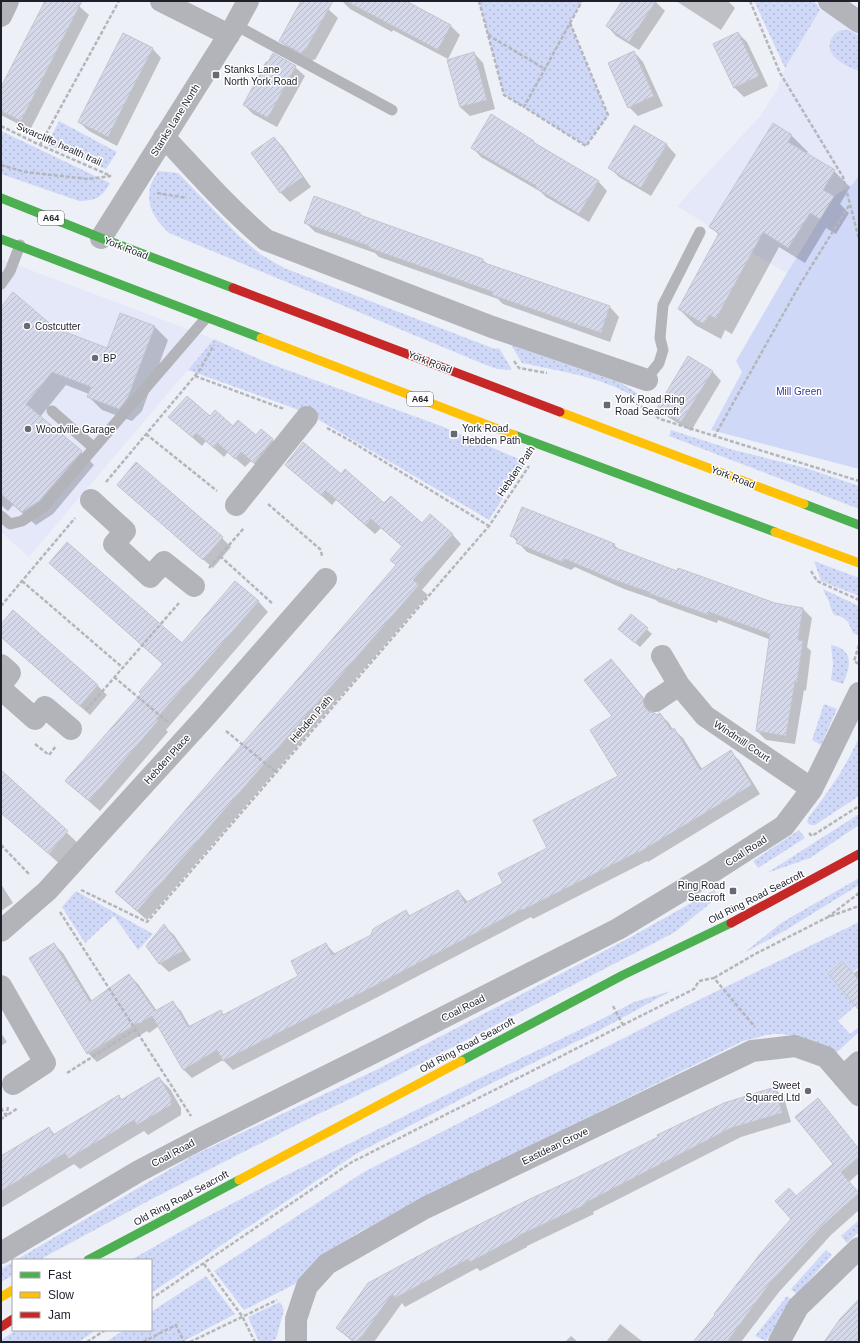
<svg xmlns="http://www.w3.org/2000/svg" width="860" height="1343" viewBox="0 0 860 1343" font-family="Helvetica,sans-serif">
<defs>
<pattern id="grass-dots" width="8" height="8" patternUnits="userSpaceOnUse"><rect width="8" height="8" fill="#d0d8f8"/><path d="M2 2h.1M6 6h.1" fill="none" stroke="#b2b9d5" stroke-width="1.8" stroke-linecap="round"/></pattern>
<pattern id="building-hatch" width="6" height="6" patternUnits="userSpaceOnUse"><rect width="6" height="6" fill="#d4d8e9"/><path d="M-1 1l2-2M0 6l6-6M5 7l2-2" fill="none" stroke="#b6b9c8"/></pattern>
</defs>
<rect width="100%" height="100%" fill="#eef0f7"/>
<!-- built -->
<path fill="#e4e8f9" d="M820,10L833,16L859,34V175L853,184L834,196L787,273L744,248L677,206L760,116L778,88L785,68Z
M1,259L214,339L29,557L1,532Z"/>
<!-- grass -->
<path fill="url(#grass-dots)" d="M479,1H581V3L570,23L608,115L586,146L504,95Z
M754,1H812L817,4L820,10L785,68Z
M842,30H849L859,36V71C846,66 824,57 831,40C833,34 837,32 842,30Z
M59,121L117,152L106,169L47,145Z
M1,131L110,183C102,198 95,201 79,201L1,174Z
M158,171L178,173L239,236L260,254L284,268L495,349L499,348L512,370L497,369L486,365L169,233C156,221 146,207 150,188C151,182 156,176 158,171Z
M214,339L268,363L441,426L526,462L489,520L307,413L188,370Z
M511,345L621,383L637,393L635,397C601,377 560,371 522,363Z
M671,430L730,449L809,469L859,486V509L669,436Z
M814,561L859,578V596L821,581Z
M823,589L859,606L858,635L853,633L848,622L842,617L835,615L833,614L829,602Z
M831,645C835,646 840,647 843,650C854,658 847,674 843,684L831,680L833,664Z
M824,704L837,709L821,745L812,740Z
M859,737V796L815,825H810L807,822L808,818C828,793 846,767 859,737Z
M859,814V825L810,858L767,873Z
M799,830L805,838L758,868L753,861Z
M859,878V885L786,930L744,953L781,923Z
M714,890L719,896L675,932L641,950L383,1083L304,1121L150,1200L39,1260H16L196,1154L376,1070L631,937Z
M76,891L153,934L138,950L114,916L85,943L62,907Z
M859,922V967L853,973L842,961L828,974L855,1006L838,1021L850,1034L859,1027V1032L835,1054C813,1043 792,1030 767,1035C759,1037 751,1039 743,1041L410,1205L354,1235L314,1263L295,1284L244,1310L214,1271L364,1172L682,1008Z
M671,991L600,1030L482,1088L356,1154L151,1293V1260H131L199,1221L277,1180L478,1079L598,1021L634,1002Z
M859,1220V1232L847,1243L841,1236Z
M826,1250L832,1255L797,1294L791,1289Z
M13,1262V1275L1,1282V1269Z
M206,1276L235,1314L182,1342H106L124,1330H151V1312Z
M787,1296L792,1300L766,1341L755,1336Z
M280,1302L284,1310L276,1339L268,1342H259L248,1317Z
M16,1330H96L79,1342H1V1340Z"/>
<!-- park -->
<path fill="#d0d8f8" d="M859,175V469L711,430L742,372L736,361L787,273L834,196L853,184Z"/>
<!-- shadow -->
<path fill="#0003" d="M46,1H70L79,6L89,15L30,130L1,115V89Z
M302,1H314L328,9L338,18L315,60L314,59L312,62L290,50L280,41Z
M342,1H399L409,3L451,26L460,35L448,59L393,30L392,32L350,9Z
M623,1H655L665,11L639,50L616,36L607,26Z
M676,1H728L735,8L721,30Z
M738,33L747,42L768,86L744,97L735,88L714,44Z
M152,48L161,58L117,146L89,131L79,122Z
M634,52L643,62L663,106L638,116L629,107Z
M474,53L483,63L495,109L470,116L460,107Z
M295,67L305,76L277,127L253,114L244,105Z
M773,125L792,136L808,152L806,154L834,171L850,187L840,204L849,213L836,234L826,228L805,263L779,247L732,334L725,330L721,339L695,325L679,309L719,235L711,227Z
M635,126L667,145L676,155L651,196L619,177L610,168Z
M274,138L283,147L311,187L290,202L280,192Z
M533,141L538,146L598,181L607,191L589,222L546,197L541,192L481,157L472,147Z
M360,214L363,217L483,260L488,265L610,307L619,317L610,342L503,304L498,299L379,257L375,253L315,232L306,223Z
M1,308L107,349L154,326L168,340L142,411L132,421L102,410L88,396L89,394L66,385L40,417L81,452L94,465L53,514L36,525L13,505L8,511L1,505Z
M712,371L721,381L691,431L668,417L659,408Z
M210,417L256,437L262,430L282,449L264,472L251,461L245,467L228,452L224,457L206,441L202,446L179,426Z
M286,464L341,476L385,505L422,525L452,534L461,544L422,590L428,595L147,920L125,901L397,565L403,547L381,528L375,534L336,500L332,505Z
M128,494L222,538L231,547L213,568Z
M511,535L614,545L621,551L678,572L775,604L803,609L812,618L807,647L811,651L806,691L804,690L795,744L766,740L757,731L771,640L718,620L717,623L658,602L656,600L624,589L575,567L571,570L527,552Z
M50,563L182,644L258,601L268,612L166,730L168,732L100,811L66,781L142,694L164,665Z
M631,615L652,634L640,647L624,633Z
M1,626L97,685L107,695L90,715L1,637Z
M611,660L620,669L652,708V714L657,716L660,714L669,723L673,730H674L683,738L702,769L730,752L739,760L760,794L648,862L647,861L533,919L531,917L370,1001L233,1070L223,1060L192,1078L183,1069L159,1026L149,1033L147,1031L97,1062L88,1053L54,944L63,953L92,1001L129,975L138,984L157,1011L172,1002L181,1011L190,1027L220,1011L224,1015L300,976L326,944L335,954L372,935L406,911L410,916L458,891L468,902L504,883L548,849L620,776L614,716Z
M3,773L80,845L62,866L4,814L1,805V776Z
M1,884L13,903L1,911Z
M164,926L174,935L191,960L169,972L159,963Z
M842,963L853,974L859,969V1009Z
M1,1033L7,1042L1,1046Z
M159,1078L170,1089L181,1108V1115L148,1135L144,1131L80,1169L74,1164L1,1208V1157L49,1128L55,1135L118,1097L122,1100Z
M775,1089L784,1098L791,1122L741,1137L593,1212L594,1214L527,1246V1247L480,1271L477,1268L405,1307L402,1303L374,1342H353L337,1328L368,1284Z
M859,1149V1173L849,1182L859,1193V1210L831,1235L779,1292L741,1342H695L792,1219L797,1197Z
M620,1324L643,1342H606Z
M571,1336L578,1342H565Z"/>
<!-- building -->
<path fill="url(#building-hatch)" stroke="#c3c5ce" d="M45,1H82L21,121L1,111V87Z
M301,1H333L305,51L304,50L302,54L279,41Z
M346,1H406L451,25L438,50Z
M622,1H656L629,42L606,26Z
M738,32L759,76L734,88L713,44Z
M123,33L153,48L108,137L78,122Z
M634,51L654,96L628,108L608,63Z
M474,52L487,100L460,107L447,60Z
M273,53L296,66L268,118L243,105L266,62H268Z
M491,114L534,141L533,142L599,181L579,214L536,188V186L471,148Z
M773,123L792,135L788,142L835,170L823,190L834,196L820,219L810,213L788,248L763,232L716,319L709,315L704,324L678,309L719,233L709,227Z
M634,125L667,144L641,188L608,168Z
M274,137L303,177L280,193L251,153Z
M314,196L360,213V215L483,259L482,262L610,306L601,333L492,295L493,292L369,248V246L304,223Z
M13,292L55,328L107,348L120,313L155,326L128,397L119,409L87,397L91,387L52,372L26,404L82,451L39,501L22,512L1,494V307Z
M688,356L713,371L681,422L657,408Z
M187,396L210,416L215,410L233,426L238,420L256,435L261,429L273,439L254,463L241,452L235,459L218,443L214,448L196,433L192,437L168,417Z
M303,442L341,474L345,469L384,503L391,496L422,523L430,514L453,534L413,580L419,585L137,911L115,892L396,565L390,560L402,546L371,519L366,525L326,491L322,496L285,465Z
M136,462L223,537L203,560L117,485Z
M522,507L615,544L613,547L677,571L678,568L775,603L803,608L798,640L803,641L797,682H795L786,736L756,731L770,634L709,612L708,615L648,593L649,592L614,580L565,559L562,562L516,543L518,539L510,536Z
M67,542L182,643L235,581L259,601L156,719L158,721L89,801L65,781L141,694L139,692L163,664L49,563Z
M13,610L98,685L80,706L1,637V624Z
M631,614L648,628L635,643L618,629Z
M611,659L643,698V702L645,708L649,712L655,713L657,715L660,713L671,730L674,728L700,770L731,750L752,785L638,853V852L523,910L522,909L361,993L322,1011L223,1061L217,1050L183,1070L152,1016L139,1024L138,1023L87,1054L29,958L54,943L90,1002L129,974L155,1011L173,1001L188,1027L221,1010L223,1015L298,976L291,961L326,943L332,955L371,935L373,929L406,910L409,916L458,890L465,903L503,883L498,873L547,848L533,820L618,776L590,730L612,716L584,680Z
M1,770L68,831L49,854L1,813Z
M164,924L183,951L159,964L146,946Z
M842,961L859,980V1010L828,974Z
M159,1077L171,1097V1105L137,1125L134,1120L68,1159L65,1153L1,1191V1156L49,1127L53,1135L119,1095L121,1100Z
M775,1087L782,1113L731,1128L585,1203V1205L518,1236V1237L470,1262L468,1259L395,1298L392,1294L358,1342H355L336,1328L368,1283L448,1240L532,1198L574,1179L658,1137L657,1135L724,1103Z
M818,1098L859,1149V1157L841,1172L859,1193L822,1226L770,1283L727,1342H693L715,1315L714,1314L760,1254L791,1219L775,1201L789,1188L796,1196L833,1164L795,1117Z
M859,1299V1342H824L840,1319Z"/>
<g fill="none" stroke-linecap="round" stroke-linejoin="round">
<!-- path -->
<path stroke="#b5b6bb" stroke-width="2.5" stroke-dasharray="4 2" stroke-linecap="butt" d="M479,1L504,95L524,107
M750,1L780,73L843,177L859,239
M570,23L608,115L586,146L524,107L581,3V1
M488,35L545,69
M1,126L40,145L111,176
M40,145L119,1
M1,165L25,172L88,179L111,176
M157,193L187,198
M514,361L519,368L547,373
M195,376L284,409
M636,403L660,419L859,481
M327,428L349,440L489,526
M146,434L217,491
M714,437L799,286L850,204
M106,482L199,371L214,345
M268,504L321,550L322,557
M220,556L273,604
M209,568L244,528
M811,571L817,581L859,600
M22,581L122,667
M1,606L75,518
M859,645L854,661L859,664
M114,677L169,723
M86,710L179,603
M226,731L276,772
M35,744L49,755L56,746
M809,833L812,836L859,806
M1,845L29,874
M81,890L147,922L489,526L529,466
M859,893L828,917L859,906
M60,912L191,1116
M714,978L755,954L828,917
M613,1006L623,1025
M67,1073L136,1029
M8,1107L6,1116L18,1108
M1,1108L6,1116L1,1119
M204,1264L242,1316L255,1342
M151,1299L352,1162L694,989L699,981L714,978L755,1027
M87,1342L105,1330
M143,1342L176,1325L184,1342
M190,1342L277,1300"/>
<!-- lane -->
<path stroke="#b2b4b9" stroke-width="11" d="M235,25L392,110
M1,284L10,271L20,245
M647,380L651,373L659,363L663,350L660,338L663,305L700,232
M52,411L94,448
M1,516L10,524L22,521L44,506L206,318"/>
<!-- street -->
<path stroke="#b2b4b9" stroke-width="22" d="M161,1L229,35
M829,1L859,22
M1,16L8,1
M164,137C197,172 229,209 266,240L492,327L647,380
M101,238L235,25L248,1
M91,500L125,531L114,544L150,577L164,562L194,586
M236,505L307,417
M1,665L10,673L1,685
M679,685L705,716L812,789
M1,689L35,719L45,707L71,729
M655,701L679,685L662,656
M1,931L47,891L207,715L326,579
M1,986L45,1063L13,1084
M843,1077L859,1062
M1,1253L139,1171L204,1137L381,1049L618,929L709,874L784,826L812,789L859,693
M296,1342V1319L307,1286L327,1264L425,1208L752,1051L795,1046L826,1057L859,1095
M779,1342L798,1307L859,1248"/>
<!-- fast -->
<path stroke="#4caf50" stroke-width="9" d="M1,198L101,238L233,288
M1,239L261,338
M514,435L775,532
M804,504L859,525
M461,1061L623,975L731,923
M88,1260L239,1180"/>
<!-- slow -->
<path stroke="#ffc107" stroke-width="9" d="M261,338L514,435
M560,412L804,504
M775,532L859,563
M239,1180L461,1061
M1,1297L13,1290"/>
<!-- jam -->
<path stroke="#c62828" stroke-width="9" d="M233,288L560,412
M731,923L859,854
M1,1327L13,1319"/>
</g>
<!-- markers -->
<g fill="#676973" stroke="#fff" stroke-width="1.5">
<rect x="212" y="71" width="8" height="8" rx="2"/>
<circle cx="27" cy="326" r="4"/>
<circle cx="95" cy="358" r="4"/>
<rect x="603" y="401" width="8" height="8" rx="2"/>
<circle cx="28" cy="429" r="4"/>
<rect x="450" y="430" width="8" height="8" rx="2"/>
<rect x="729" y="887" width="8" height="8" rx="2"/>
<circle cx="808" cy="1091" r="4"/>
</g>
<g text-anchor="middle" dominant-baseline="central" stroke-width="3" stroke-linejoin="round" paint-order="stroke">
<!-- shield labels -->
<g fill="#fff" stroke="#62636b" stroke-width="1">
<rect x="38" y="211" width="26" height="14" rx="3"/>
<rect x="407" y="392" width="26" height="14" rx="3"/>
</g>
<g font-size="9" font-weight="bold" fill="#1e202c">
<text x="51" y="218">A64</text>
<text x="420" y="399">A64</text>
</g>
<!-- poi labels -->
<g font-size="10" fill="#1e202c" stroke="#fff" text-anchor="start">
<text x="224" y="69">Stanks Lane<tspan x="224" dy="12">North York Road</tspan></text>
<text x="35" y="326">Costcutter</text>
<text x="103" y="358">BP</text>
<text x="615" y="399">York Road Ring<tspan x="615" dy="12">Road Seacroft</tspan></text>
<text x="462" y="428">York Road<tspan x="462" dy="12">Hebden Path</tspan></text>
<text x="36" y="429">Woodville Garage</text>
<text x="725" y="885" text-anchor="end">Ring Road<tspan x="725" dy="12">Seacroft</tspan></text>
<text x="800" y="1085" text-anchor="end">Sweet<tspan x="800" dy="12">Squared Ltd</tspan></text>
</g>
<!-- street labels -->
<g font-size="10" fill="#1e202c" stroke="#fff">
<text transform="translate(175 120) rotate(-58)">Stanks Lane North</text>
<text transform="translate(59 144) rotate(24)">Swarcliffe health trail</text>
<text transform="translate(126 248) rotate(21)">York Road</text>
<text transform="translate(430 362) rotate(21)">York Road</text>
<text transform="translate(516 471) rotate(-56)">Hebden Path</text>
<text transform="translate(733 477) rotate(21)">York Road</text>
<text transform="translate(311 719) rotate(-49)">Hebden Path</text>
<text transform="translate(742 741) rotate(34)">Windmill Court</text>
<text transform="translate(167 759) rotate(-48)">Hebden Place</text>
<text transform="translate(746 851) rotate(-33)">Coal Road</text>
<text transform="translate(756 897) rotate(-27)">Old Ring Road Seacroft</text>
<text transform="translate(463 1008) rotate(-27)">Coal Road</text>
<text transform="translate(467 1045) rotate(-28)">Old Ring Road Seacroft</text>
<text transform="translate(555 1146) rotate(-26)">Eastdean Grove</text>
<text transform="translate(173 1153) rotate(-28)">Coal Road</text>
<text transform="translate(181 1198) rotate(-28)">Old Ring Road Seacroft</text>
</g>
<!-- park labels -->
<g font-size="10" fill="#32389b" stroke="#fff">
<text x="799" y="391">Mill Green</text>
</g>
</g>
<!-- border -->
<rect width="860" height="1343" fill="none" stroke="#1e202c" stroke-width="4"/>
<!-- legend -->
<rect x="12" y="1259" width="140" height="72" fill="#ffffff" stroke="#a5a6ab"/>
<rect x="20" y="1272" width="20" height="6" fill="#4caf50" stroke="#a5a6ab"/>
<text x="48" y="1279" font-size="12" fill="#1e202c">Fast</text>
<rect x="20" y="1292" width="20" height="6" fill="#ffc107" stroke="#a5a6ab"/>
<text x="48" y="1299" font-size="12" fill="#1e202c">Slow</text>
<rect x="20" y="1312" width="20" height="6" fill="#c62828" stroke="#a5a6ab"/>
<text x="48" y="1319" font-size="12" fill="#1e202c">Jam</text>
</svg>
